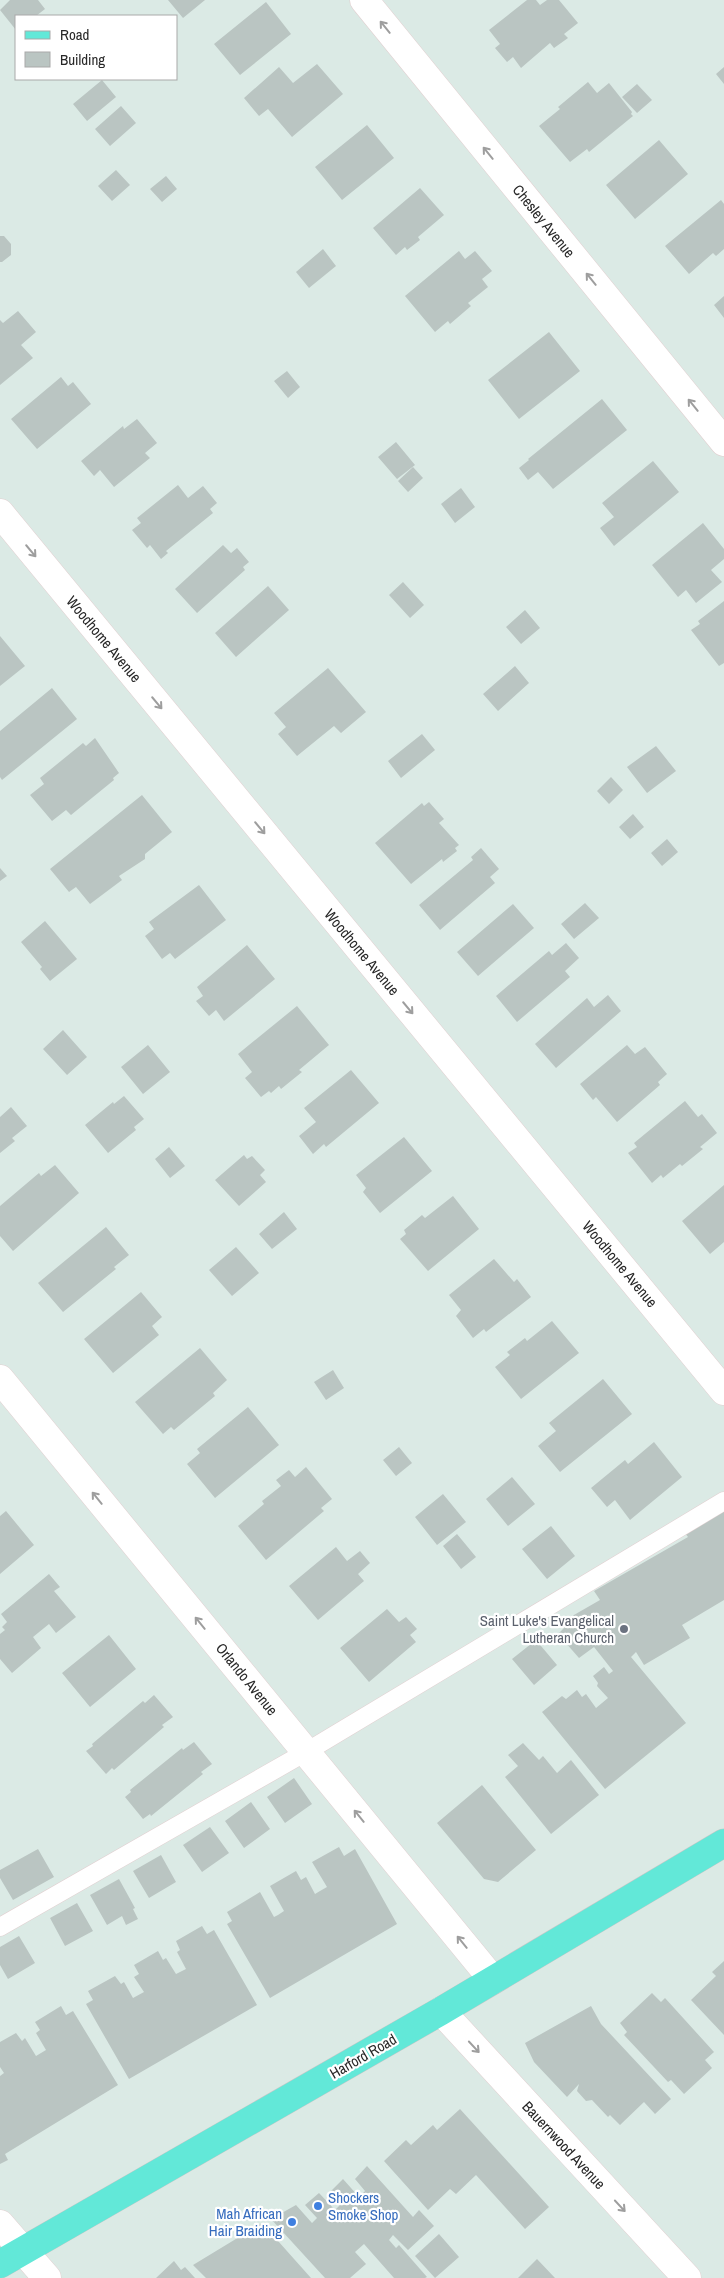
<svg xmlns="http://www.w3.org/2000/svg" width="724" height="2278" viewBox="0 0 724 2278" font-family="'Archivo Narrow',sans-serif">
<rect width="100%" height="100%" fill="#dbeae5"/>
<!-- building -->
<path fill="#bac5c2" d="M10,0H38L45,9L36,16H16V30L0,10Z
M168,0H205L183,18Z
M527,0H536L540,5L547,0H559L578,23L564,34L568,38L554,48L550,43L521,68L513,57L507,62L495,48L500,44L489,30Z
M266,2L291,34L240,75L214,44Z
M317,64L343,94L292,137L268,109L259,116L244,98L279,67L293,83Z
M724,67V84L716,74Z
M102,80L116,97L87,121L73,104Z
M588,82L597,93L609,83L632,112L631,114L633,116L589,152L587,149L570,162L539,126L560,109L558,107Z
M637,84L652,100L637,113L622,97Z
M121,106L136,123L110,146L95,129Z
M367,125L394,158L342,200L315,167Z
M659,140L688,174L635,219L606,185Z
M116,170L130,185L112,201L98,186Z
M166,176L177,189L162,202L150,189Z
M420,188L444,215L418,237L420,240L407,250L405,247L396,255L373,228Z
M721,200L724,204V249L716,256L713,253L689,274L665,246Z
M0,236H4L11,244V255L2,262H0Z
M323,249L336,266L309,288L296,272Z
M459,251L465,259L475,251L492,271L482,279L488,287L468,303L471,306L450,324L448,321L435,332L405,296Z
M724,296V318L714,305Z
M18,311L36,332L21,345L33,358L0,385V320L3,323Z
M549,332L580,371L519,419L488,380Z
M287,371L300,387L288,398L274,381Z
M61,377L68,386L73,382L91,404L37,449L11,419Z
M602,399L627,430L553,489L538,472L528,480L519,468L529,460L528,459Z
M137,419L157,443L145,453L150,458L114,487L100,470L94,476L81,461L123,426L124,429Z
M396,442L415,465L397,479L378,457Z
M653,461L679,492L614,546L600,528L614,517L602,503Z
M413,467L423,478L408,492L398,481Z
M178,485L188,498L203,486L217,503L210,509L213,513L166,551L168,553L161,559L150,545L147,548L132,530L141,523L137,518Z
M461,488L475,507L455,523L441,504Z
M703,523L724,549V559L711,570L722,582L696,603L686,590L678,597L652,565Z
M223,545L231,553L237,548L249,562L243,567L245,570L197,613L175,589Z
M403,582L424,605L410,618L389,595Z
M268,586L289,610L236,657L215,633Z
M724,601V663L719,666L691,630L700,624L698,621Z
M525,610L540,628L521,644L506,627Z
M0,636L25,666L0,686Z
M515,666L529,683L498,711L483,694Z
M328,668L366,712L341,733L334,726L297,756L278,734L286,727L274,713Z
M52,688L77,719L2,780L0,777V731Z
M422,734L435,750L401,778L388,761Z
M95,738L119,773L113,778L114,780L71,815L66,810L52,821L30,795L44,784L40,778L83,743L86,746Z
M656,746L676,771L647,793L627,767Z
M611,777L623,790L609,804L597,791Z
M142,795L172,832L145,854V859L119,876L122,880L90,904L76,887L69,892L50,869Z
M429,802L444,819L439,823L459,845L455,848L457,851L443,862L442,859L411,884L375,843L422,803L424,806Z
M633,814L644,827L630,839L619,827Z
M667,839L678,852L662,866L651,853Z
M481,848L499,869L490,877L495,883L440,930L419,905L473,860L471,857Z
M0,868L7,876L0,881Z
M199,885L226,920L175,959L170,953L162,959L145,936L154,929L149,922Z
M585,903L599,918L574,939L561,924Z
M513,904L534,928L478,976L457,952Z
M45,921L77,959L50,981L40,969L42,967L21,942Z
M566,943L579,958L565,971L570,977L517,1022L496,996L549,951L552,955Z
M247,945L275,979L224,1021L216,1010L209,1016L196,1001L203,996L197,987Z
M608,995L621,1011L556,1068L535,1044L587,998L594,1007Z
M297,1006L329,1045L299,1070L302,1072L281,1089L279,1086L271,1093L269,1091L261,1097L245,1078L252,1072L238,1054Z
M63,1030L87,1057L67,1075L43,1049Z
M148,1045L170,1072L143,1094L121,1067Z
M627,1045L635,1054L645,1047L667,1074L658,1082L660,1085L617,1122L596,1097L593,1100L580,1084Z
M351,1070L379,1103L326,1147L324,1144L313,1154L299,1136L316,1122L304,1108Z
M124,1096L144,1119L134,1127L136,1130L108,1153L85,1125L113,1102L114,1104Z
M685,1101L698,1117L702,1114L717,1133L700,1147L703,1149L682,1166L680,1164L663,1178L661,1175L652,1183L628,1153L637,1147L634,1143Z
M11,1107L27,1126L12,1138L15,1141L0,1153V1117Z
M404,1137L432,1171L380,1213L363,1192L366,1188L356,1175Z
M169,1147L185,1166L170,1178L155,1159Z
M244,1155L247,1159L252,1156L265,1170L260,1175L266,1182L239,1206L215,1180Z
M55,1165L79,1193L13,1251L0,1236V1206L39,1173L41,1176Z
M724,1185V1242L710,1254L682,1221Z
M453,1196L479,1229L428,1271L400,1239L406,1234L404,1230L422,1215L425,1218Z
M284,1212L297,1229L272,1249L259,1234Z
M106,1227L129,1255L114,1267L116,1269L63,1312L38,1283Z
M236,1247L259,1273L232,1296L209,1270Z
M494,1259L514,1282L517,1279L531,1297L486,1332L484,1329L473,1338L456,1316L461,1310L449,1295Z
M141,1292L162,1317L152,1326L159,1335L113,1373L84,1339Z
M552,1321L579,1353L521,1399L495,1367L510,1355L507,1352L525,1338L527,1341Z
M200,1348L227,1380L213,1393L215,1396L174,1430L171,1427L163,1434L135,1402Z
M333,1370L344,1388L326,1400L314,1382Z
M603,1379L632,1414L560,1472L538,1446L556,1431L549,1423Z
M248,1407L279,1445L215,1498L187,1464L200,1453L197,1449Z
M654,1442L682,1477L630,1520L615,1500L607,1507L591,1488L625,1460L628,1464Z
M399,1447L412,1463L396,1476L383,1460Z
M306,1467L332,1499L321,1508L324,1511L266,1560L238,1526L264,1504L262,1501L281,1486L276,1480L289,1470L295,1477Z
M512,1477L535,1504L508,1526L486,1499Z
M443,1494L466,1522L437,1545L415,1517Z
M6,1511L34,1545L0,1574V1516Z
M724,1511V1600L682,1625L690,1638L644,1665L636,1652L631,1657L686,1723L605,1789L542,1712L562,1696L566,1699L577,1690L582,1697L586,1694L596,1708L608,1698L597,1686L598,1683L593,1676L604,1667L609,1674L613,1671L594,1647L579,1658L558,1634L569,1623L567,1619L600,1600L594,1591L688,1537L685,1533Z
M551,1526L575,1556L547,1579L522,1549Z
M457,1534L476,1557L461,1569L443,1546Z
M336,1547L347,1561L360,1551L370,1563L358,1574L364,1581L318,1620L289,1586Z
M49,1574L60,1587L54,1591L76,1617L56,1633L49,1624L33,1637L41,1648L12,1673L0,1659V1634L5,1630L2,1627L7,1622L1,1614Z
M387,1609L399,1622L406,1617L417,1629L410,1635L416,1642L369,1682L340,1648Z
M109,1635L136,1669L90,1707L62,1673Z
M536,1640L557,1665L534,1685L512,1659Z
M154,1695L173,1717L162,1725L164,1727L114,1770L112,1768L106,1774L86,1751L93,1746L92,1744L143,1701L145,1703Z
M194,1742L212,1764L201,1772L203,1774L151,1816L150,1814L143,1819L125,1797L131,1792L130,1790L182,1748L183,1750Z
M523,1743L539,1760L543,1756L557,1773L571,1760L599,1795L551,1834L505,1777L518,1766L508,1755Z
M294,1778L312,1804L285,1823L267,1797Z
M482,1785L536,1850L498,1882L484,1879L437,1823Z
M251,1802L270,1829L244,1848L225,1821Z
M210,1827L229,1853L202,1872L183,1845Z
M339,1847L344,1856L355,1849L397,1924L270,1998L227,1924L232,1921L227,1912L260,1892L274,1917L278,1915L284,1911L270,1886L296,1871L301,1880L306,1877L315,1894L320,1891L327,1887L312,1862Z
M38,1849L54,1877L13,1900L0,1878V1870Z
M161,1855L176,1882L149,1898L133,1871Z
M119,1879L135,1908L133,1909L138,1919L126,1925L122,1916L107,1925L90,1895Z
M77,1903L93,1931L65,1946L50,1918Z
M202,1926L207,1934L214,1930L257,2005L129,2079L86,2004L93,2000L88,1991L115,1976L121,1984L124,1982L133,1998L144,1992L134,1977L139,1974L134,1965L158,1951L163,1960L166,1958L176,1974L186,1969L177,1952L180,1950L176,1941Z
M19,1936L35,1963L8,1979L0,1965V1947Z
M724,1961V2035L691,2000L716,1976L712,1972Z
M652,1993L661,2002L665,1998L714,2052L705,2060L712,2068L684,2094L671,2080L668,2082L624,2035L627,2032L620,2023Z
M61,2006L66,2015L73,2011L118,2085L5,2154L8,2160L0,2164V2076L4,2073L0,2067V2042L16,2033L22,2041L25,2038L36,2056L46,2050L36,2033L40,2030L35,2022Z
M591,2006L601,2024L671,2099L655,2114L644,2102L620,2125L610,2115L608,2117L592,2100L586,2101L577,2091L579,2084L567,2097L534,2062L525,2043Z
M460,2109L549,2207L525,2229L476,2175L456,2194L450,2189L428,2210L384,2161L406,2140L411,2145L433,2125L437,2130Z
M367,2166L413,2217L419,2210L434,2226L408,2250L393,2235L389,2240L396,2248L399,2245L427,2277L425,2278H394L364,2244L355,2252L366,2264L350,2278H325L271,2219L296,2205L312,2223L317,2218L305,2205L319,2193L335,2210L341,2204L330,2192L343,2179L359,2197L365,2191L355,2179Z
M262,2223L311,2278H206L193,2265Z
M439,2234L459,2257L435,2278L415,2256Z
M537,2259L555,2278H518Z
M174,2261L181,2270L185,2267L195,2278H156Z"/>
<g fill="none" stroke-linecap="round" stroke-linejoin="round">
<defs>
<path id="service" d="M0,1927L306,1752L724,1501"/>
<path id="minor" d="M364,0L724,442
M0,513L724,1391
M0,1379L493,1980
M441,2011L687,2278
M0,2224L47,2278"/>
<path id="primary" d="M0,2264L441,2011L724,1843"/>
</defs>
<!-- service casing -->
<use href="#service" stroke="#e1d0d1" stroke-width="19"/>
<!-- minor casing -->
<use href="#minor" stroke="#e1d0d1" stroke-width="29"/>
<!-- primary casing -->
<use href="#primary" stroke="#c7c7c7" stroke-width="29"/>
<!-- service -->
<use href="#service" stroke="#fff" stroke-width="18"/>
<!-- minor -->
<use href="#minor" stroke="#fff" stroke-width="28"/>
<!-- primary -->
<use href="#primary" stroke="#62e8d8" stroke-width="28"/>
</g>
<!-- one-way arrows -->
<defs><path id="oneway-shaft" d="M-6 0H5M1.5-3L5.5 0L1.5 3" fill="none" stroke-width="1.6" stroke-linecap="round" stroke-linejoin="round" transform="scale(1.25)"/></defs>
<g stroke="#9e9e9e">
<use href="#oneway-shaft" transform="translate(385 27) rotate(-129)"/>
<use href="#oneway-shaft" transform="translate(488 153) rotate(-129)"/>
<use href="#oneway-shaft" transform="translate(591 279) rotate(-129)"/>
<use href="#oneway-shaft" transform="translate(693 405) rotate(-129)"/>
<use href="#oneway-shaft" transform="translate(31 551) rotate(50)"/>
<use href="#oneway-shaft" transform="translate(157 703) rotate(50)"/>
<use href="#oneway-shaft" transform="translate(260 828) rotate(50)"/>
<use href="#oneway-shaft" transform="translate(408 1008) rotate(50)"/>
<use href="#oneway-shaft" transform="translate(97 1498) rotate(-129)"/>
<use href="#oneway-shaft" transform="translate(200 1623) rotate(-129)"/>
<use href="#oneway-shaft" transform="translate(359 1816) rotate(-129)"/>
<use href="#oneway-shaft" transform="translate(462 1942) rotate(-129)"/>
<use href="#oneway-shaft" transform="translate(474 2047) rotate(47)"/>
<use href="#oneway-shaft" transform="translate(620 2206) rotate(47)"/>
</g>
<!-- markers -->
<circle fill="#6b7280" stroke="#fff" stroke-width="2" cx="624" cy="1629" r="5"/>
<g fill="#3f7fe0" stroke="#fff" stroke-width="2">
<circle cx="318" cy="2206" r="5"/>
<circle cx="292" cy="2222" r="5"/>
</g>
<g text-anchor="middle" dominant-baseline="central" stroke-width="4.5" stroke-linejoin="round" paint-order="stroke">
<!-- street labels -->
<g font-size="15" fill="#282828" stroke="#fff">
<text transform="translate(544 221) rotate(51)">Chesley Avenue</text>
<text transform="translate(104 639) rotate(50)">Woodhome Avenue</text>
<text transform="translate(362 952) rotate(50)">Woodhome Avenue</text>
<text transform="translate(620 1264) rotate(50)">Woodhome Avenue</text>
<text transform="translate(247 1679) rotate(51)">Orlando Avenue</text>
<text transform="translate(363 2056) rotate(-30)">Harford Road</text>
<text transform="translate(564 2145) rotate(47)">Bauernwood Avenue</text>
</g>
<!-- worship labels -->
<g font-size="15" fill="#5b616d" stroke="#fff" text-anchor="end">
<text x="614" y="1620">Saint Luke's Evangelical<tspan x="614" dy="17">Lutheran Church</tspan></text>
</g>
<!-- shop labels -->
<g font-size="15" fill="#366cbe" stroke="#fff" text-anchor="start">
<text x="328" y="2197">Shockers<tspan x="328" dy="17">Smoke Shop</tspan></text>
<text x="282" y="2213" text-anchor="end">Mah African<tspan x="282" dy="17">Hair Braiding</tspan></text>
</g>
</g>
<!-- legend -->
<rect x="15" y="15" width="162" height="65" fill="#ffffff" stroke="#a9a9a9"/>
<rect x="25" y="31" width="25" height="8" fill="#62e8d8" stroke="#a9a9a9"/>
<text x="60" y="40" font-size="15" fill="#282828">Road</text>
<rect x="25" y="52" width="25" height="15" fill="#bac5c2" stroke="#a9a9a9"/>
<text x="60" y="65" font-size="15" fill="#282828">Building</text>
</svg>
